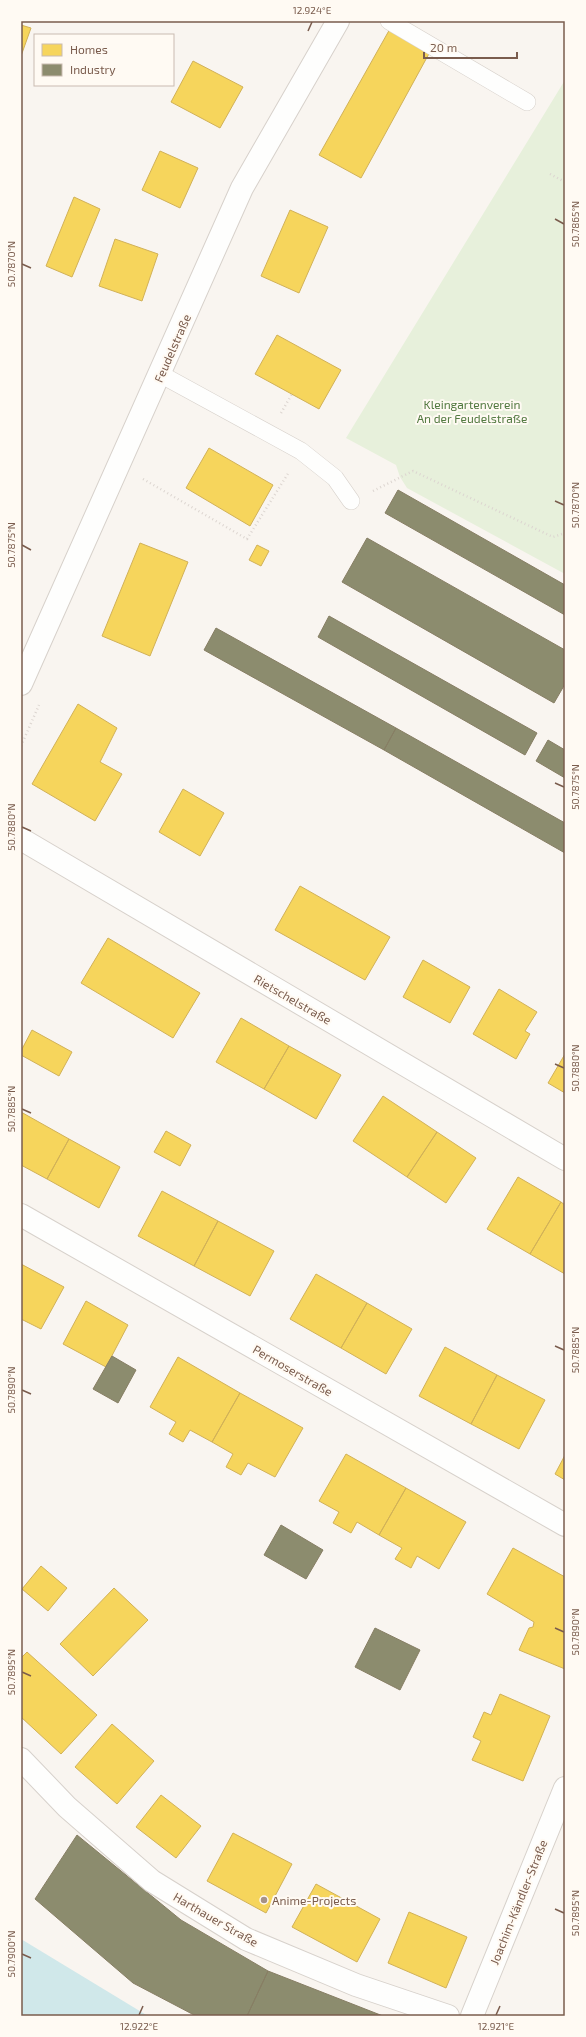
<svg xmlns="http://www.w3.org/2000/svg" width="586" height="2037" viewBox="0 0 586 2037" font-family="'Exo 2',sans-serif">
<rect width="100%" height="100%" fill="#f9f5f0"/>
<!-- green -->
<path fill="#e7f0db" d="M565,80V574L407,488L400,477L396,465L346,438Z"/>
<!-- water -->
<path fill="#d0e8ea" d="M21,1939L148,2016H21Z"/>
<!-- homes -->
<path fill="#f6d55c" stroke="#d1b158" d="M21,25L31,28L21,56Z
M391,27L431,50L361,178L319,155Z
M193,61L243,87L220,128L171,102Z
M160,151L198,168L180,208L142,190Z
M74,197L100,209L72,277L46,266Z
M290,210L328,227L299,293L261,276Z
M115,239L158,254L142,301L99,286Z
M277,335L341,370L319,409L255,374Z
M209,448L273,485L250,526L186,488Z
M140,543L188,562L150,656L102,636Z
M257,545L269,551L261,566L249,560Z
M78,704L117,728L100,762L122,774L95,821L32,784Z
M183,789L224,813L200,856L159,832Z
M300,886L390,937L365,980L275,930Z
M108,938L200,993L173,1038L81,983Z
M423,960L470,987L450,1023L403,997Z
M499,989L537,1012L525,1031L530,1034L516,1059L473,1034Z
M241,1018L289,1046L264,1089L216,1062Z
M32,1030L72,1052L59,1076L21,1055V1051Z
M289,1046L341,1075L316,1119L264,1089Z
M565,1054V1093L548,1083Z
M383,1096L437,1132L407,1177L353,1141Z
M21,1112L69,1139L47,1179L21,1165Z
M166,1131L191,1145L180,1166L154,1152Z
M437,1132L476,1158L446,1203L407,1177Z
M69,1139L120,1167L99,1208L47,1179Z
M518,1177L561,1202L530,1254L487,1229Z
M162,1191L218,1221L194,1266L138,1236Z
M561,1202L565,1205V1274L530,1254Z
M218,1221L274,1251L250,1296L194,1266Z
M21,1264L64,1287L41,1329L21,1319Z
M316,1274L367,1303L341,1348L290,1319Z
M86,1301L128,1325L106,1367L63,1344Z
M367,1303L412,1329L386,1374L341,1348Z
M445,1347L497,1375L471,1424L419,1396Z
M178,1357L240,1393L212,1442L190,1430L183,1442L169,1434L176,1422L150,1407Z
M497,1375L545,1400L519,1449L471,1424Z
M240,1393L303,1428L275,1477L248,1463L241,1475L226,1467L233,1454L212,1442Z
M346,1454L406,1488L379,1535L357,1522L351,1533L333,1523L339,1512L319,1501Z
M565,1455V1480L555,1474Z
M406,1488L466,1522L439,1569L417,1556L411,1568L395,1559L402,1548L379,1535Z
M513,1548L565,1577V1669L519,1650L529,1628L533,1627L534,1622L487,1594Z
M41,1566L67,1588L48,1611L22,1589Z
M114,1588L148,1620L93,1676L60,1644Z
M27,1652L97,1715L61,1754L21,1717V1658Z
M500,1694L550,1716L523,1781L472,1760L481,1741L473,1737L484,1712L491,1715Z
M112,1724L154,1761L117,1804L75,1767Z
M161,1795L201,1826L176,1858L136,1827Z
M233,1833L292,1864L266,1913L207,1881Z
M316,1884L380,1919L357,1962L292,1927Z
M409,1912L467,1937L446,1988L388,1963Z"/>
<!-- industry -->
<path fill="#8c8c6e" stroke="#877e64" d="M398,490L565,585V615L385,513Z
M367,538L565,650V684L554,703L342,582Z
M329,616L537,733L525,755L318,637Z
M216,628L396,728L384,750L204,650Z
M396,728L565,823V853L384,750Z
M548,740L565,750V778L536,761Z
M112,1356L136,1370L118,1403L93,1389Z
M281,1525L323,1550L306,1579L264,1555Z
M375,1628L420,1650L400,1690L355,1667Z
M77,1835L181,1920L268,1971L247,2016H196L133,1983L35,1899Z
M268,1971L383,2016H247Z"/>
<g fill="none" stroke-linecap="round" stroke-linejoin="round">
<defs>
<path id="lane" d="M389,21L527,102
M160,374L301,451L335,478L351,501"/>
<path id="street" d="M21,684L242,188L338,21
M21,839L565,1159
M21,1215L565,1525
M21,1759L67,1807L152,1881L246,1939L356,1985L448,2016
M472,2016L565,1788"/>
</defs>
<!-- lane casing -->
<use href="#lane" stroke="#d7d1cb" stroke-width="18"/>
<!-- street casing -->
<use href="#street" stroke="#d7d1cb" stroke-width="24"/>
<!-- path -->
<path stroke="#dcd5d0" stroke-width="2.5" stroke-dasharray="1 3" stroke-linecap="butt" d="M550,174L565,182
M281,413L292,394
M143,479L247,539L289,472
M373,491L413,471L553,537L565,533
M21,746L39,705"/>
<!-- lane -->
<use href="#lane" stroke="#fefefd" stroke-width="17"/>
<!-- street -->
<use href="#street" stroke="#fefefd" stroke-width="22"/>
</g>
<!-- ticks -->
<path fill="none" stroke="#7a5c4d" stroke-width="1.5" d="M308,31L312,22M555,219L564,224M22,264L31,268M555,501L564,505M22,545L31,550M555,783L564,787M22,827L31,831M555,1064L564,1068M22,1109L31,1113M555,1346L564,1350M22,1390L31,1394M555,1628L564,1632M22,1672L31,1676M555,1909L564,1913M22,1954L31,1958M139,2015L143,2006M496,2015L500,2006"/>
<!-- markers -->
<circle fill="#a69286" stroke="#fffaf3" stroke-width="1.5" cx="264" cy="1900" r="4"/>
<g text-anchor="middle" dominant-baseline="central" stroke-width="4" stroke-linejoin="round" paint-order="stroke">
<!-- street labels -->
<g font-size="12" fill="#7a5c4d" stroke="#fffaf3">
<text transform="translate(172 348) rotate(-66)">Feudelstraße</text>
<text transform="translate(293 999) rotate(30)">Rietschelstraße</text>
<text transform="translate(293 1370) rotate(30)">Permoserstraße</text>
<text transform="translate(518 1902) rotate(-68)">Joachim-Kändler-Straße</text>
<text transform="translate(216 1919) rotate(30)">Harthauer Straße</text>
</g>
<!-- park labels -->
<g font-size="12" fill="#537a41" stroke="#fffaf3">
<text x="472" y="404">Kleingartenverein<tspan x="472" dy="14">An der Feudelstraße</tspan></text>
</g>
<!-- poi labels -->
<g font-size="12" fill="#7a5c4d" stroke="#fffaf3" text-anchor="start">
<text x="272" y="1900">Anime-Projects</text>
</g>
</g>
<!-- border -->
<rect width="586" height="2037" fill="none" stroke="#fffaf3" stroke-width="44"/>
<!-- legend -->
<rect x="34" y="34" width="140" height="52" fill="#fffaf3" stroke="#cabbb1"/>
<rect x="42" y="44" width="20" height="12" fill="#f6d55c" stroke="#cabbb1"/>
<text x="70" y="54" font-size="12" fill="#7a5c4d">Homes</text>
<rect x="42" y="64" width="20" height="12" fill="#8c8c6e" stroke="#cabbb1"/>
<text x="70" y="74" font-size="12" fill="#7a5c4d">Industry</text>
<!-- scale -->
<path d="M424 52v6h93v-6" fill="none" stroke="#7a5c4d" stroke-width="2"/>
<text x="430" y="52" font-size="12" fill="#7a5c4d" stroke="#fffaf3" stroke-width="3" paint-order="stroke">20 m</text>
<rect x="22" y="22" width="542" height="1993" fill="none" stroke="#7a5c4d" stroke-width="1.5"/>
<g font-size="10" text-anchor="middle" fill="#7a5c4d">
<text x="312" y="14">12.924°E</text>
<text transform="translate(575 224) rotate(-90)" y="4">50.7865°N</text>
<text transform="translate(11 264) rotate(-90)" y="4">50.7870°N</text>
<text transform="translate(575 505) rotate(-90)" y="4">50.7870°N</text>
<text transform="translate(11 545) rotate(-90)" y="4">50.7875°N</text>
<text transform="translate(575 787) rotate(-90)" y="4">50.7875°N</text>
<text transform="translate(11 827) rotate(-90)" y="4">50.7880°N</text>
<text transform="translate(575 1068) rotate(-90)" y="4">50.7880°N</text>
<text transform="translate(11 1109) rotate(-90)" y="4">50.7885°N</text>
<text transform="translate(575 1350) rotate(-90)" y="4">50.7885°N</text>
<text transform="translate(11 1390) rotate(-90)" y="4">50.7890°N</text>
<text transform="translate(575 1632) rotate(-90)" y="4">50.7890°N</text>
<text transform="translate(11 1672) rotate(-90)" y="4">50.7895°N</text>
<text transform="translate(575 1913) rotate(-90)" y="4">50.7895°N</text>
<text transform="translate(11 1954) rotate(-90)" y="4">50.7900°N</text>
<text x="139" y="2030">12.922°E</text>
<text x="496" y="2030">12.921°E</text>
</g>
</svg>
